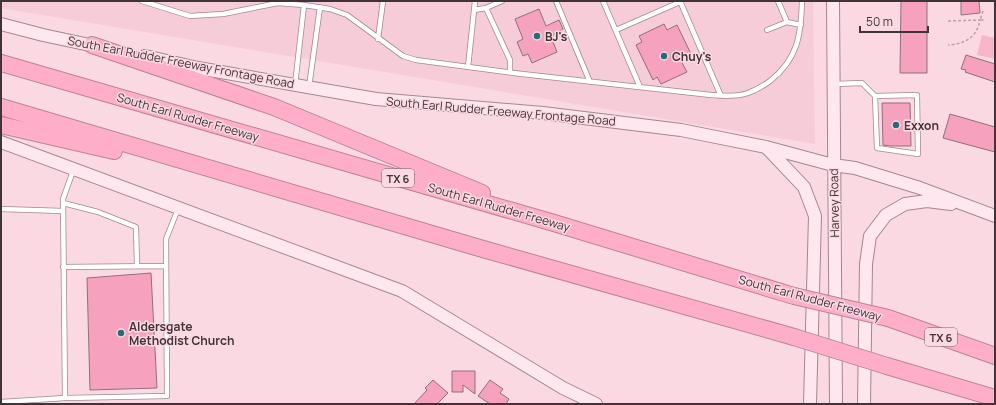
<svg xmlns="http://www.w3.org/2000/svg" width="996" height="405" viewBox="0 0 996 405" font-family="Manrope,sans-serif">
<rect width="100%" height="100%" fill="#fbd9e3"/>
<!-- built -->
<path fill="#f6ccd9" d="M1,1H813L815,144L1,8Z"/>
<!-- green -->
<path fill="#f9b6cb" d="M982,35L995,38V59L977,55Z"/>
<!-- building -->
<path fill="#f6a1bd" stroke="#8f717b" d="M901,1H927V73H900Z
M961,1H979L980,13L961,15Z
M539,9L546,26L559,20L563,29L554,34V35L551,37L557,52L532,63L528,54L523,56L517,42L523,39L515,19Z
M664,24L667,30L677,25L691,54L680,59L687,72L661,84L657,77L653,80L636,45L642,42L639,36Z
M966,55L995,64V82L965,72L966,70L961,69Z
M882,103H910L911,146H891L883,145Z
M950,114L995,127V152L943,138Z
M151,273L157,388L90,390L87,278Z
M452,371H475V394L463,385V392H452Z
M433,380L448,393L437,404H414L427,390L425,388Z
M490,380L503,389L500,393L509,399L506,404H490L478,396Z"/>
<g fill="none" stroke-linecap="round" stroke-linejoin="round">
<defs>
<path id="lane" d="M142,1L190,16L223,14L278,3L304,5L330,9L347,15L403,56L416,60L522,74L711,95C723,96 737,97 748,93C756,90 763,86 770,81C798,59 801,35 802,1
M502,1L486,8L510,60V72
M556,1L590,82
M603,1L640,87
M680,1L721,96
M778,1L787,22
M474,10L486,8
M616,30L680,2
M767,30L787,22L801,25
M378,39L383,1
M468,67L475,1
M835,84L862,83L875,96L877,148L918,154L917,95L875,96
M295,85L304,5
M309,87L320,7
M73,171L63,199L65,398L167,396L166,239L178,209
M63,203L98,212L136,227L137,266
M1,209L63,211
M63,267L166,266
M1,402L65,398"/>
<path id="secondary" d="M833,1L836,404
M1,24L43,35L99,47
M145,56L198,68L376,99L543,113L681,130L766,147L833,165L855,168L920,188L995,216
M1,142L402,291L563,388L596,404
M767,148L804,187L815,216L810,404
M864,404L866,264L870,236L886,215L905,204L927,201L951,204"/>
<path id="highway" d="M92,45L274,107L482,193
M1,63L554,223L794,296
M1,107L476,247L794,337
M1,125L114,151
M888,318L995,356
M887,366L995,398"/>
</defs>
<!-- lane casing -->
<use href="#lane" stroke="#a58690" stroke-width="6"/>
<!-- secondary casing -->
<use href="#secondary" stroke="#a58690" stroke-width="14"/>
<!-- highway casing -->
<use href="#highway" stroke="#bc8396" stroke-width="18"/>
<!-- path -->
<path stroke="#bca1a9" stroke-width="1.5" stroke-dasharray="3 2" stroke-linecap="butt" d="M983,11L980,20H985
M948,21L980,20C977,38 964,44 948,45"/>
<!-- lane -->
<use href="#lane" stroke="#fff" stroke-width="4.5"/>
<!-- secondary -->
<use href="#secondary" stroke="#ffe7ef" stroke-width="12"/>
<!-- highway -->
<use href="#highway" stroke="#feaec9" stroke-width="16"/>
<defs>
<path id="highway-bridge" d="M794,296L888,318
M794,337L887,366"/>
</defs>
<!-- highway-bridge casing -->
<use href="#highway-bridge" stroke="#bc8396" stroke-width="18" stroke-linecap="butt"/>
<!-- highway-bridge -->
<use href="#highway-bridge" stroke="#feaec9" stroke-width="16"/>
</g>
<!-- markers -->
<g fill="#246d77" stroke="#fbd9e3" stroke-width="1.5">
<circle cx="537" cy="36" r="4"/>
<circle cx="664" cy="56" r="4"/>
<circle cx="896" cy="125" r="4"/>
<circle cx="121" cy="333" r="4"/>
</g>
<g text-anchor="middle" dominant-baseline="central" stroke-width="3" stroke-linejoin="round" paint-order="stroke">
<!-- shield labels -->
<g fill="#fbd9e3" stroke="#79666b" stroke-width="1">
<rect x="382" y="169" width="32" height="18" rx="3"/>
<rect x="925" y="328" width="32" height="18" rx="3"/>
</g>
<g font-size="11" font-weight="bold" fill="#413438">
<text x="398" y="178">TX 6</text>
<text x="941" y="337">TX 6</text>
</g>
<!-- poi labels -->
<g font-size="12" font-weight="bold" fill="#413438" stroke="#fbd9e3" text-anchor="start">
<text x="545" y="36">BJ's</text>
<text x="672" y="56">Chuy's</text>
<text x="904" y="125">Exxon</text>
<text x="129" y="326">Aldersgate<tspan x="129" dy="14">Methodist Church</tspan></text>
</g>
<!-- street labels -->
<g font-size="12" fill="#413438" stroke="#fbd9e3">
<text transform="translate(181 62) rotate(11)">South Earl Rudder Freeway Frontage Road</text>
<text transform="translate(501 111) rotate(5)">South Earl Rudder Freeway Frontage Road</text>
<text transform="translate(188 117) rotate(16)">South Earl Rudder Freeway</text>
<text transform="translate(834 203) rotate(-91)">Harvey Road</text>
<text transform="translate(499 207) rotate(16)">South Earl Rudder Freeway</text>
<text transform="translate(810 298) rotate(15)">South Earl Rudder Freeway</text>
</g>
</g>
<!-- border -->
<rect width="996" height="405" fill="none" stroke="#413438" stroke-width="4"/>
<!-- scale -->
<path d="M860 26v6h68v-6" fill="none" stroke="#413438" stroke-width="2"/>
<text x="866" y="26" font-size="12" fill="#413438" stroke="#fbd9e3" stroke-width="3" paint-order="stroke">50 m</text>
</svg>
